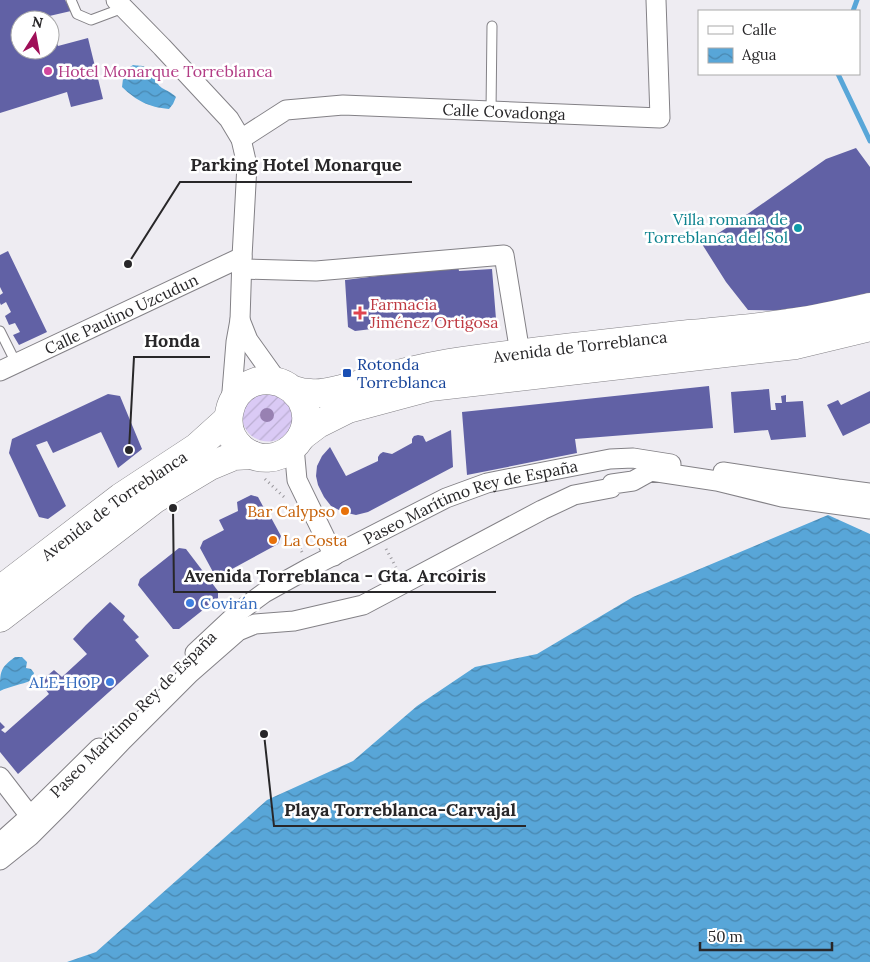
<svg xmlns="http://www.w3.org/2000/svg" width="870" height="962" viewBox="0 0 870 962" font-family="Lora,serif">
<defs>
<pattern id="garden-furrows" width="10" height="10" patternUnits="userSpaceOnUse" patternTransform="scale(1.25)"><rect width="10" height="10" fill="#dacaf5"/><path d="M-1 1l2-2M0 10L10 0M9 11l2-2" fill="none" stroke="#bbaed2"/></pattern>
<pattern id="water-waves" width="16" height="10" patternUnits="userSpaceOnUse" patternTransform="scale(1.25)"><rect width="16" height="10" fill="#58a6d8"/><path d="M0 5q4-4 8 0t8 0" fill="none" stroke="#4987af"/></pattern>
</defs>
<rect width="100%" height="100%" fill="#eeecf2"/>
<!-- garden -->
<path fill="url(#garden-furrows)" d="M266,391L283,396C286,401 292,408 293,413C294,417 293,422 292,425C282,451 244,445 242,417C242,401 254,396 266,391Z"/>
<!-- water -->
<path fill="url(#water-waves)" d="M133,65C137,66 142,65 145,67C154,70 154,83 162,88C167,91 171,92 176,97L173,104L169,109C148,107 137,101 122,87L124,71Z
M828,515L870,534V962H67L96,952L267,800L353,761L417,706L475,667L537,654L633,597Z
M15,657H22L27,662L26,668L31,669L34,673L32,680C21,685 10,686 0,691C0,671 0,668 15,657Z"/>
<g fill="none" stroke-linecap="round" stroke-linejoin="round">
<!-- stream -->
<path stroke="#58a6d8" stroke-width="5" d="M853,11L857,0
M838,74L870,141"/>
</g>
<!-- building -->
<path fill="#6161a5" d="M0,0H65L71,11L45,17L46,20H20V50H50V31L55,36L58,46L88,38L103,99L71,107L67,92L0,113Z
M856,148L870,167V294L792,311L748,310L726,282L702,244L749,213L826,159Z
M8,251L47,332L19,345L13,335L20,332L15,323L9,325L5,316L11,312L6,302L1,305L0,303V295L3,293L0,287V255Z
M458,266L459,271L492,269L496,319L465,322L464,318L355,331L348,327L345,280Z
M709,386L713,428L575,439L577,453L467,475L462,412Z
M769,389L771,410H776L775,403H782L781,396L786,395V402L803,401L806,437L771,440L768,430L734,433L731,392Z
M870,391V423L843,436L827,405L838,400L841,405Z
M108,394L120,396L142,449L118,468L101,432L53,453L47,441L36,445L66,506L48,519L39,517L9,453L12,439Z
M451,430L453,467L368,512L356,515L343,512L331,506L324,497L318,485L316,476L317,466L322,456L330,447L346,476L378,461V457L380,454L383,452L392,454L412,443V439L414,436L418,435L423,436L426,442Z
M251,495L258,497L265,510L268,512L281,536L278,544L221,575L213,572L200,548L203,541L224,530L219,520L238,511L237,502Z
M179,548L186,549L218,591V598L179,629H173L138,585L140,579Z
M110,602L125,616L123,620L139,637L135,640L149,656L18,774L0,752V722L5,727L1,730L5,733L49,694L40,682L54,670L62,677L87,654L73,639L86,625Z"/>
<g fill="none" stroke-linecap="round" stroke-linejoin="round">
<defs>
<path id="lane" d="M71,0L77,14L91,20L123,8
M491,111L492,26
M0,331L16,363"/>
<g id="street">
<path d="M116,0L162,47L229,119L241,139L247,165L242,257L240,320L236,342L231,404"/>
<path id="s1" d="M241,139L286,110L343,105L660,118L656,0"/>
<path d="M242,269L316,271L504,255L520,353"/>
<path d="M240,320L248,340L278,382"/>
<path id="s2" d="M0,371L242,257"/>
<path d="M294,447L297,480L334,556"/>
<path d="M723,472L838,489L870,493"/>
<path id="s3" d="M195,653L241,610L264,593L309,568L446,498L487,483L610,459L633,458L671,464"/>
<path d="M0,777L30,816"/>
<path d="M0,843L30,816L99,748"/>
<path d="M0,860L30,836L63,803L123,740L190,673L238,631L255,624L294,621L363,605L542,510L574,495L611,488L612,484L633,481L651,471L717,481L782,497L870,509"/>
</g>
<g id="primary">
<path id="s4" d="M293,390C295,393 299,396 301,399C322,436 275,476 242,449C219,430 227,391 255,382C265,379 278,380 287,386C290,388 291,389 294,390C299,392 306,393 311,393C324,395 350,387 364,383C392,375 420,368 449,363C529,351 609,343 689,334C722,331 755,328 788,323C816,320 843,313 870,307"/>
<path d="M302,436L318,424L348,409L430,387L796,345L870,327"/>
<path id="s5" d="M0,590L121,497L197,447L228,419"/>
<path d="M0,618L155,499L210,466L234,456L252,455"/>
</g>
</defs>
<!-- lane casing -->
<use href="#lane" stroke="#838186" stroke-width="11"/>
<!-- street casing -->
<use href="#street" stroke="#838186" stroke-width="21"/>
<!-- primary casing -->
<use href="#primary" stroke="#838186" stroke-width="29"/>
<!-- path -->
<path stroke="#98969b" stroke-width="3" stroke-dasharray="1 4" stroke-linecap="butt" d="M265,479L284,497
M386,549L396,567
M302,552L300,548L306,544L305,541"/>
<!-- lane -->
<use href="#lane" stroke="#fff" stroke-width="9"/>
<!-- street -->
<use href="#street" stroke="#fff" stroke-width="19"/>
<!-- primary -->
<use href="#primary" stroke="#fff" stroke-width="28"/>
</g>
<!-- trees -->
<circle fill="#9881b2" cx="267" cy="415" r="7"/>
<!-- markers -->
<circle fill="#d1479c" stroke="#fff" stroke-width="2" cx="48" cy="71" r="5"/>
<circle fill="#0f9aa8" stroke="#fff" stroke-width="2" cx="798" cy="228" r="5"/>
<path fill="#e0444e" stroke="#fff" stroke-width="2" d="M357.5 305.5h5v5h5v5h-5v5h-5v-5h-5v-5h5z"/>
<rect fill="#1a4fb4" stroke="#fff" stroke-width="2" x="342" y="368" width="10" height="10" rx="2.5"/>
<g fill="#e8710a" stroke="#fff" stroke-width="2">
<circle cx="345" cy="511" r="5"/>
<circle cx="273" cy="540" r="5"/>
</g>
<g fill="#3f7fe0" stroke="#fff" stroke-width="2">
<circle cx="190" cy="603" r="5"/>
<circle cx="110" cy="682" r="5"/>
</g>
<g text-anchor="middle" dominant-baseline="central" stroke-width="5" stroke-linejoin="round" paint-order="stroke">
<!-- hotel labels -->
<g font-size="16" fill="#b23c85" stroke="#fff" text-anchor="start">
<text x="58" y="71">Hotel Monarque Torreblanca</text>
</g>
<!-- street labels -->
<g font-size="16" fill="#282729" stroke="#fff">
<text stroke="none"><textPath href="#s1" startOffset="272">Calle Covadonga</textPath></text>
<text stroke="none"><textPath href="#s2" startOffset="134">Calle Paulino Uzcudun</textPath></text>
<text stroke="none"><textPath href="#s4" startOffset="535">Avenida de Torreblanca</textPath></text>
<text stroke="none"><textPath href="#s3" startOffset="319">Paseo Marítimo Rey de España</textPath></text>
<text stroke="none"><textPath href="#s5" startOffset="142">Avenida de Torreblanca</textPath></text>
<text transform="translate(133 714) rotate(-45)">Paseo Marítimo Rey de España</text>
</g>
<!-- culture labels -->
<g font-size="16" fill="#0d838f" stroke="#fff" text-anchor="end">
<text x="788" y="219">Villa romana de<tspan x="788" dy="18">Torreblanca del Sol</tspan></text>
</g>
<!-- health labels -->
<g font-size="16" fill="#be3a42" stroke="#fff" text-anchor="start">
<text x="370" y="304">Farmacia<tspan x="370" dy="18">Jiménez Ortigosa</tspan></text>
</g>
<!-- transit labels -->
<g font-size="16" fill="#164399" stroke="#fff" text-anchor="start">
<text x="357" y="364">Rotonda<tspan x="357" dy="18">Torreblanca</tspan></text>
</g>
<!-- food labels -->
<g font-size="16" fill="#c56008" stroke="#fff" text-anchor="end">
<text x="335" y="511">Bar Calypso</text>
<text x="283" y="540" text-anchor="start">La Costa</text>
</g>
<!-- shop labels -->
<g font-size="16" fill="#366cbe" stroke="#fff" text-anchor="start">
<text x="200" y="603">Covirán</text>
<text x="100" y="682" text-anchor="end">ALE-HOP</text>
</g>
</g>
<!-- callouts -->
<path fill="none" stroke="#282729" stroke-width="2" d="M128 264L180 182H412M129 450L134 357H210M173 508L174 592H496M264 734L274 826H526"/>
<g fill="#282729" stroke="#fff" stroke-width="2">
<circle cx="128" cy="264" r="5"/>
<circle cx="129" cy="450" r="5"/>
<circle cx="173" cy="508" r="5"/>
<circle cx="264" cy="734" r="5"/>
</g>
<g font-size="18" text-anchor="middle" font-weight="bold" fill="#282729" stroke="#fff" stroke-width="5" stroke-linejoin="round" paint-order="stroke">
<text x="296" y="171">Parking Hotel Monarque</text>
<text x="172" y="347">Honda</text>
<text x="335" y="582">Avenida Torreblanca - Gta. Arcoiris</text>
<text x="400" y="816">Playa Torreblanca-Carvajal</text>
</g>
<!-- legend -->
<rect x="698" y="10" width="162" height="65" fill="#ffffff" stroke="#a9a9a9"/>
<rect x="708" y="26" width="25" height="8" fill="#ffffff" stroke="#a9a9a9"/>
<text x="742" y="35" font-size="15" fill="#282729">Calle</text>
<rect x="708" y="48" width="25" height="15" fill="url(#water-waves)" stroke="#a9a9a9"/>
<text x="742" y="60" font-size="15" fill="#282729">Agua</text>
<!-- north arrow -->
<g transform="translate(35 35) rotate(11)"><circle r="24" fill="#ffffff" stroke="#a9a9a9"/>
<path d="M0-4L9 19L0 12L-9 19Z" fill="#9f0f58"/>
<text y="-8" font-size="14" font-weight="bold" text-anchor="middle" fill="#282729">N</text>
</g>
<!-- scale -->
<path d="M700 942v8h132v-8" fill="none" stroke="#282729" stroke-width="2.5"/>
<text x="708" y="942" font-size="15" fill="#282729" stroke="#ffffff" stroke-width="4" paint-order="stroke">50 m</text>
</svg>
